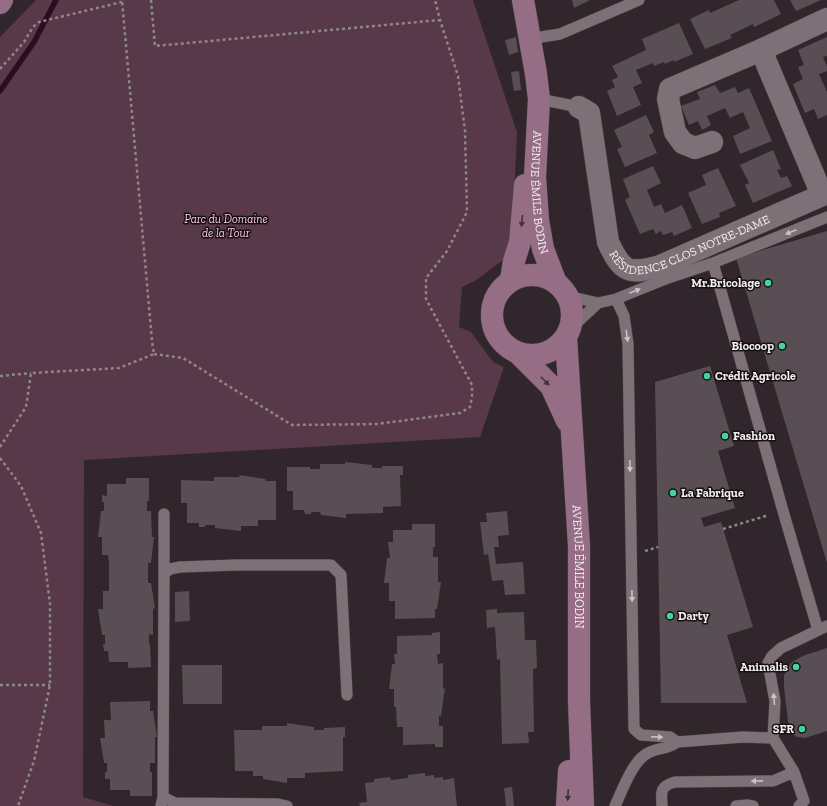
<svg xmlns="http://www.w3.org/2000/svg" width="827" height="806" viewBox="0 0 827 806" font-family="'Zilla Slab',serif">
<rect width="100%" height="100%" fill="#30262b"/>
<!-- green -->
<path fill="#58394a" d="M36,0H473L517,132L513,222L507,257L475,281L462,287L459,327L471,332L493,362L504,367L480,437L84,460L83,797L113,806H0V37Z"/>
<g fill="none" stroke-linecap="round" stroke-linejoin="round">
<!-- stream -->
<path stroke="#2d0c21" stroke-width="5.5" d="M0,91L34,42L56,0"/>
</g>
<!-- building -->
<path fill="#594e54" d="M572,0H590L574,8Z
M739,0H774L781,14L754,27L753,24L730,35L732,38L705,49L690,19L709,10L710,13Z
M790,0H821L796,11Z
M679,23L693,54L674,62V60L665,64L664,62L654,66L653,63L636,70L642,83L633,87L641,105L617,116L607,91L615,87L612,80L618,77L612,66L646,50L642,39Z
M516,37L518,52L509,55L505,40Z
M827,37V56L823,57L827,66V71L819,74L827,92V115L818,119L814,109L805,113L793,84L803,79L798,67L804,65L798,50Z
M519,71L521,90L514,91L511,72Z
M715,85L720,93L735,87L738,93L749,88L772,141L740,154L733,136L750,128L743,112L730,118L725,108L707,116L711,125L702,130L698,121L689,125L681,106L700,99L697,92Z
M646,115L654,132L649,135L657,153L625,167L617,149L622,147L614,130Z
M773,150L781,169L777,170L781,178L787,176L792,186L753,203L745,185L749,183L740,165Z
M653,166L661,183L647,190L654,207L661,204L665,213L682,205L692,228L674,236L672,232L663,235L661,231L656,234L653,229L640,234L625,200L630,197L623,179Z
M718,168L736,206L719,213L720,217L702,224L688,193L706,185L702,175Z
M827,231V563L736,258Z
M710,366L734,446L718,451L735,508L701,518L704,527L721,522L753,627L727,635L747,703H661L655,382Z
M345,462L372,465V468H382V466H403V475H400L401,506L383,507V513L346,514V518L321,515L320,512H311V514H305L304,510H293V491H287V467H310V469H320V464H345Z
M239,475L265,479L266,481H276V520H258V526H241V531L215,528V525H205V527H199V523H187V503H181V480L214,481V477H240Z
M126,478H149V501H147V511H151L152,537H154L151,563H148V583H151L155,608L153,609V635L149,634V644H150L151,667L128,668V662H109L108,651H104L103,644H105V635H102L98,609H103V591H109V563L108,555H102V537H98L101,511H104V502H102V495L107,496V484H126Z
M507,511L509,535L498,536L499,547H494L496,564L523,562L525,594L505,595L503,580L492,581L488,554L484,555L480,522H487L486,513Z
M412,524H435V547H433V557H438V582H441L437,609H435V618L395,619V601H389V583H384L387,558H390L388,542H393V530H412Z
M189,591L190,621L175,622V592Z
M497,609V613L524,612L525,640H536L537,668L533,669L534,732H528L529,743L502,744L500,659L497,660L495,627L487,628L486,610Z
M440,632V654H437L438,664L443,663V689L445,688L441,716H439V726H443V747H435V744L403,745V727H397L396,707H394V689H389L392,664H395L394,654H397V636L432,635V633Z
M827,648V731L805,738L797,737L792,734L789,729L784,688V675L791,663L797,659L805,655Z
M182,665H222V704H183Z
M150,701V711H153L157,737H155V763H150V772H152V796H130V790H110V779H105V772H107V763H104L100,738H105L104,720H111L110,702Z
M287,723L314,727V730H324V728L345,727V737H343V771L305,773V778H287V783L263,779V776H253V771H235L234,730H262V726H287Z
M425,773V776L434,775V778L443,777V780L454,778L457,806H360L359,803L367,802L365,783L374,782V779L390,777L391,780L408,778V775Z
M512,787L514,806H506L504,788Z"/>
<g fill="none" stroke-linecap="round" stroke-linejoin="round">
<defs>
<path id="service" d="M529,39L560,34L639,0
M539,99L579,107
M713,263L783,511L818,630
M568,296L598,303
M616,299L624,316L628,344L634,729L641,735L670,737L677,742
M570,329L598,303L616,299L668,278L713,263L827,217
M164,574V514
M163,797L175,803L278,804L287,806
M161,806L163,797L164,574L170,569L180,567L236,565H331L341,575L347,695
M615,806C622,791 633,760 648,753C658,747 668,750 677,742L743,737L773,738
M662,806C661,792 660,786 675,782L773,781L794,772
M736,806L747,805L753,806
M799,806L804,801L794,772L773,738L775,701L768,663L772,656L781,648L827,626"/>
<g id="minor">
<path d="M761,50L822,195"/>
<path id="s1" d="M579,107L589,113L608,242C622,272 628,275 660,266L827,193"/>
<path d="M712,142L695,148L683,143L675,132L668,99L670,89L761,50L827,19"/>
</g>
<g id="secondary">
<path id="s2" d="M523,0L536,74L539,99L535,177L538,220L543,249L556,283"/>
<path d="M0,3L2,0"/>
<circle cx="532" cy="315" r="40"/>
<path d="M511,280L514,261L520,242L525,185"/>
<path id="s3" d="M566,337L579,546V701L583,806"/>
<path d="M518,353L551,386L567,421"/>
<path d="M567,806L569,771"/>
</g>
</defs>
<!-- service casing -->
<use href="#service" stroke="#4d4449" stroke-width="12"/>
<!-- minor casing -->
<use href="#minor" stroke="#4d4449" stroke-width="23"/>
<!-- secondary casing -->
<use href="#secondary" stroke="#4d4449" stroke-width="23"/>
<!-- path -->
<path stroke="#8e868a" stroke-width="2.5" stroke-dasharray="3 3" stroke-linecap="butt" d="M151,0L155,46L440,20
M0,69L24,42L33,27L39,22L122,2
M154,354L183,358L292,425L377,424L460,413L470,407L472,396V385L426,299V278L447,251L467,212L465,131L458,76L440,20L435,0
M0,376L31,373
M0,447L26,407L31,373L119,368L154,354L152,341L122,0
M0,458L21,486L41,533L50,604V685L34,761L18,806
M723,529L769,515
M645,551L658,547
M0,685H50"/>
<!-- service -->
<use href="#service" stroke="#7d7177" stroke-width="11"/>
<!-- minor -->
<use href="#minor" stroke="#7d7177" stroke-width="22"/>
<!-- secondary -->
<use href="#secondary" stroke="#956e85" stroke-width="22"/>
</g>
<!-- one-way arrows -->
<defs><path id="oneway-solid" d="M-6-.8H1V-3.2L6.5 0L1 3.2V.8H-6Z"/></defs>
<g fill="#42313b">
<use href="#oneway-solid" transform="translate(522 221) rotate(95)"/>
<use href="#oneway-solid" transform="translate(545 381) rotate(46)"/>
<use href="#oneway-solid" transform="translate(568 795) rotate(93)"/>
</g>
<g fill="#cac2c6">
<use href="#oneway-solid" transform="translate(791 232) rotate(158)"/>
<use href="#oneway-solid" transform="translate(635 291) rotate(-22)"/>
<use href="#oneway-solid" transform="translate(627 336) rotate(82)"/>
<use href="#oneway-solid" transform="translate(630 466) rotate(89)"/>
<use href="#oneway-solid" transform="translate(632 596) rotate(89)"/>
<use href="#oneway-solid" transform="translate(774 699) rotate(-95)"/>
<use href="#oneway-solid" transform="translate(657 737) rotate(3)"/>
<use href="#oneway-solid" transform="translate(757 781) rotate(179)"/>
</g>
<!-- markers -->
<g fill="#42d4a0" stroke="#151013" stroke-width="1.5">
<circle cx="768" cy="283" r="4"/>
<circle cx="782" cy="346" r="4"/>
<circle cx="707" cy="376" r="4"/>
<circle cx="725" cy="436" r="4"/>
<circle cx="673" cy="493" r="4"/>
<circle cx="670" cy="616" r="4"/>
<circle cx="796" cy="667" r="4"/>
<circle cx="802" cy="729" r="4"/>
</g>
<g text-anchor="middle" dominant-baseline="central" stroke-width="3" stroke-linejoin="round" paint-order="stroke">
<!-- street labels -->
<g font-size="12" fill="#f3edf0" stroke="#151013">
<text stroke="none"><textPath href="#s2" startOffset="194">AVENUE ÉMILE BODIN</textPath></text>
<text stroke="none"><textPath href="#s1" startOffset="240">RÉSIDENCE CLOS NOTRE-DAME</textPath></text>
<text stroke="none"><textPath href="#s3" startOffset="230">AVENUE ÉMILE BODIN</textPath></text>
</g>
<!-- park labels -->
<g font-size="12" font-style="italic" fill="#fcc4e2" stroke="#151013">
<text x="226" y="219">Parc du Domaine<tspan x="226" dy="14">de la Tour</tspan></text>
</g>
<!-- poi labels -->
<g font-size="12" font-weight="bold" fill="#f3edf0" stroke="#151013" text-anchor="end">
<text x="760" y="283">Mr.Bricolage</text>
<text x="774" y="346">Biocoop</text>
<text x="715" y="376" text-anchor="start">Crédit Agricole</text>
<text x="733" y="436" text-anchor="start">Fashion</text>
<text x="681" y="493" text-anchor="start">La Fabrique</text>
<text x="678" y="616" text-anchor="start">Darty</text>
<text x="788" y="667">Animalis</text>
<text x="794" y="729">SFR</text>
</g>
</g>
</svg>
